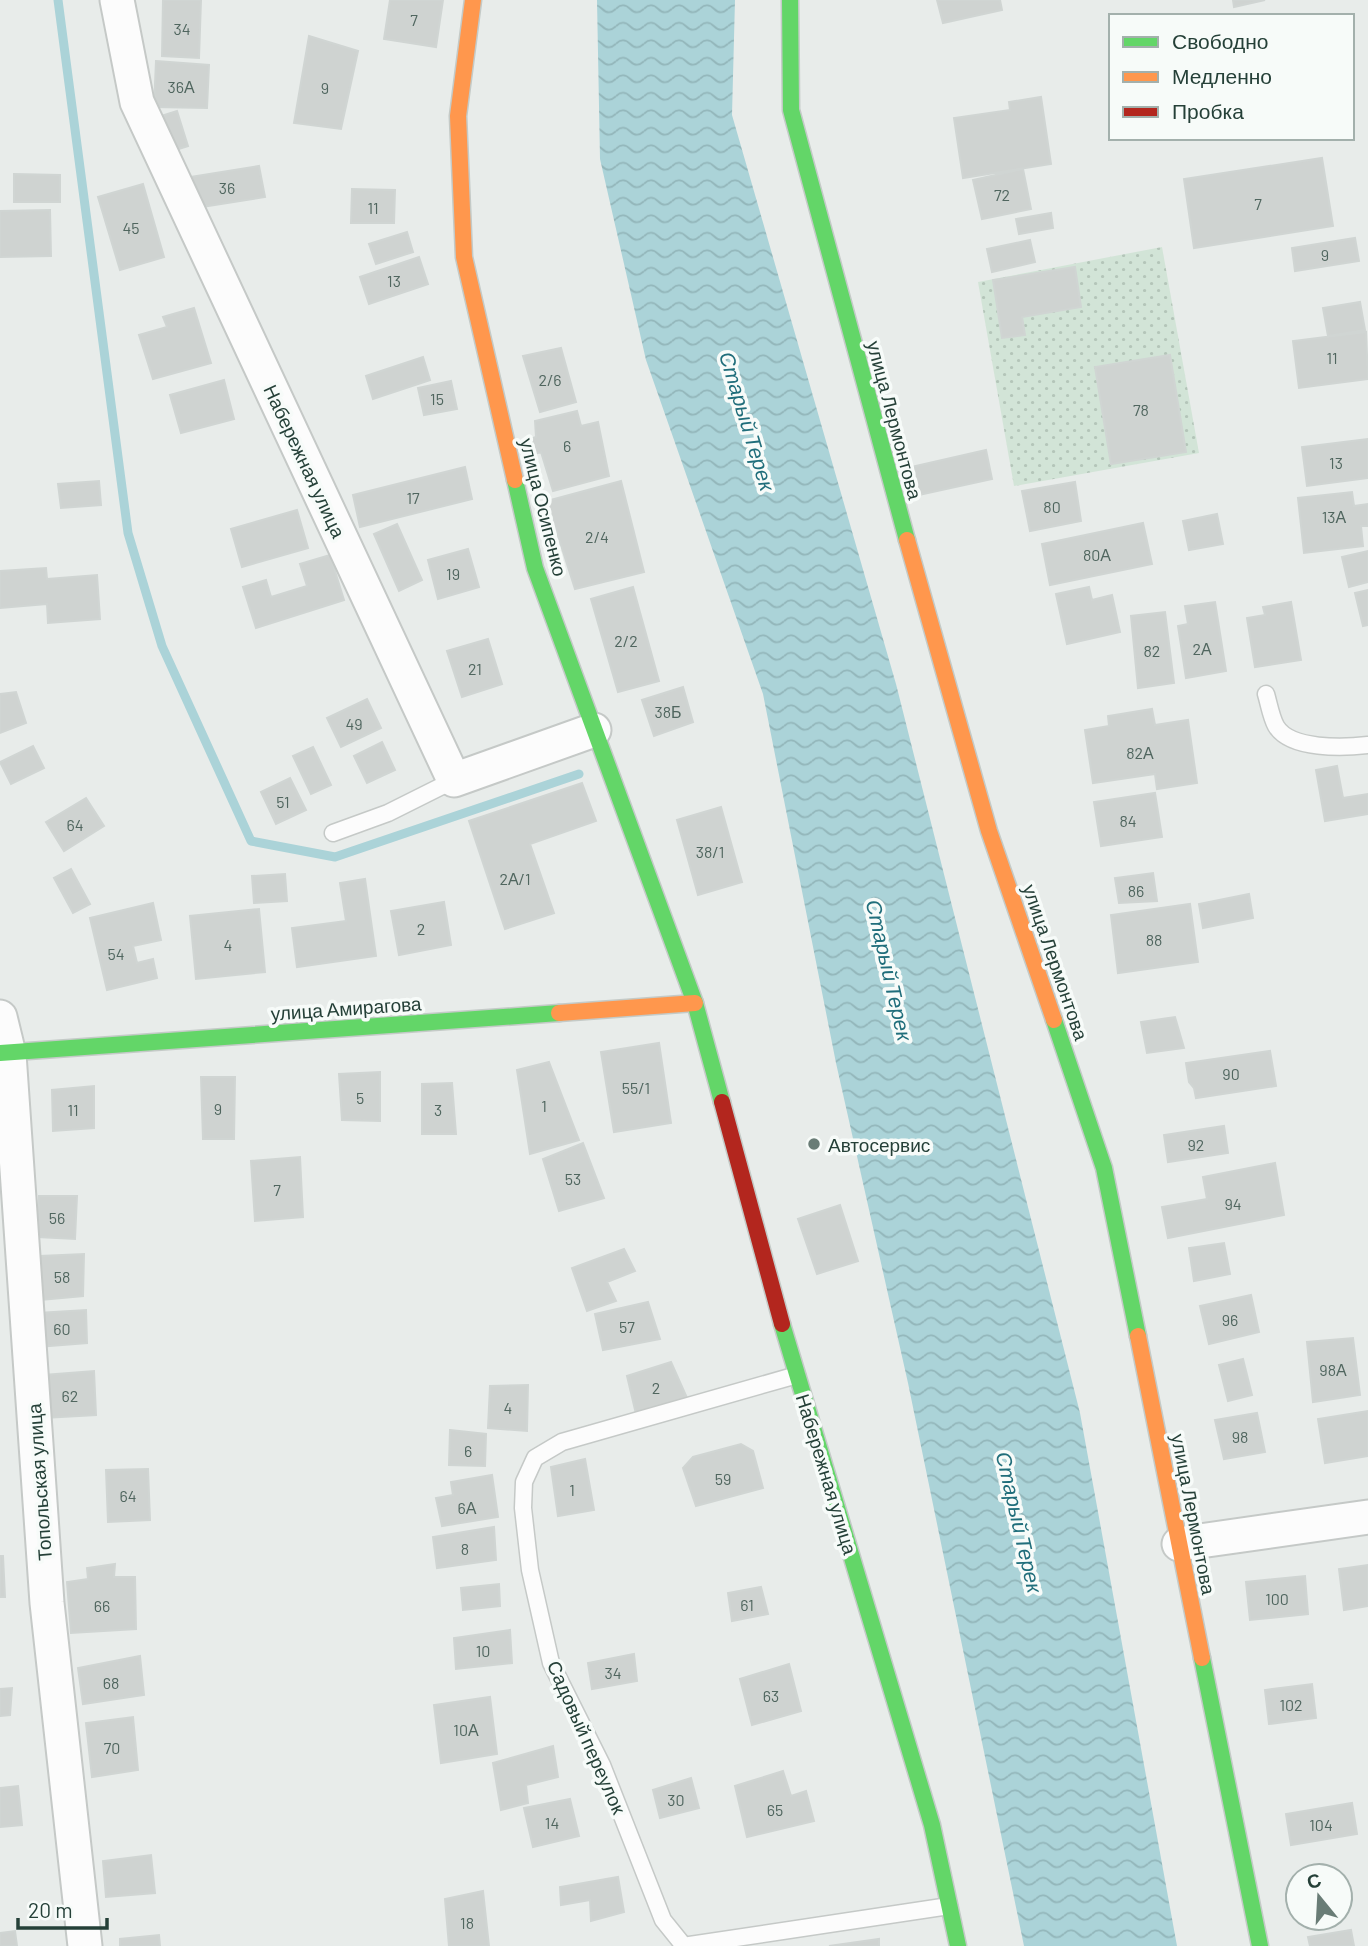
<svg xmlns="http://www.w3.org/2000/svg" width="1368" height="1946" viewBox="0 0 1368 1946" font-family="Barlow,sans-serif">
<defs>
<pattern id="grass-dots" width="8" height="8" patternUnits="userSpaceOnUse" patternTransform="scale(1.75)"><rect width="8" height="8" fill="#d2e4d7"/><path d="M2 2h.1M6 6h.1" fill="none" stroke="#b4c5b9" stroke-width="1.8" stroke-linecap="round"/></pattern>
<pattern id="water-waves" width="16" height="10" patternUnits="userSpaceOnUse" patternTransform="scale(1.75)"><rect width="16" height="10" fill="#abd3d8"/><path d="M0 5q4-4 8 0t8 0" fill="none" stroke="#93b6ba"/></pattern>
</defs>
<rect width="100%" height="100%" fill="#e8ecea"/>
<!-- grass -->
<path fill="url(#grass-dots)" d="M1162,247L1199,453L1014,486L978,282Z"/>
<!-- water -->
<path fill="url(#water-waves)" d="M597,0H735L732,115L896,684L1080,1413L1177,1946H1024L908,1383L836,1063L763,694L646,360L600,159Z"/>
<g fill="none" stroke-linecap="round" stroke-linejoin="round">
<!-- stream -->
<path stroke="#abd3d8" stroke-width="9" d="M58,0L128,533L162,646L251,841L335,857L579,774"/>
</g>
<!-- building -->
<path fill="#cfd3d1" stroke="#d0d5d3" stroke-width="2" d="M163,0H201L199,58L162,56Z
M390,0H443L436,47L384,39Z
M937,0H1000L1002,10L943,23Z
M1233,0H1265L1234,7Z
M309,36L358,51L341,129L294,123Z
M156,61L209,65L207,108L154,107Z
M1041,97L1051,164L963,178L954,118L1010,110L1009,102Z
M177,111L188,146L166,153L155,118Z
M1322,158L1333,226L1194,248L1184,179Z
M259,166L265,197L195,208L190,177Z
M1023,169L1031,209L982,219L973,180Z
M14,174L60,175V202H14Z
M143,184L164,257L120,270L98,197Z
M352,189L395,190L394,223H351Z
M50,210L51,256L0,257V211Z
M1051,213L1053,228L1019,234L1016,219Z
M407,232L413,252L376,264L369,244Z
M1355,238L1359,261L1295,271L1292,248Z
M1030,240L1035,262L992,272L987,249Z
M419,257L428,284L369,304L360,277Z
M1075,267L1081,307L1022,317L1025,335L1002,338L993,280Z
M1360,302L1365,330L1328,336L1323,308Z
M194,308L211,363L153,379L139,335L167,327L163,317Z
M1366,332L1368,379L1299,388L1293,341Z
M561,348L576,402L540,412L523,356Z
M1170,355L1186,452L1111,464L1095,367Z
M423,357L430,380L373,399L366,376Z
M224,380L234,419L181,433L170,395Z
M451,381L457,409L424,415L418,388Z
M577,411L581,426L598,422L609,476L553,491L541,452L534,454L530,439L536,437L535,421Z
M1368,439V478L1307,486L1302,447Z
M986,450L992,479L914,496L907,468Z
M465,467L472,499L360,527L353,495Z
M99,481L101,505L61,508L58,484Z
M621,481L644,572L575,589L547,501Z
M1075,482L1081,521L1030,531L1022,491Z
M1352,492L1354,506L1368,504V526H1361L1363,546L1304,553L1298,498Z
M297,510L308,548L242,567L231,529Z
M1217,514L1223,544L1189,550L1183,521Z
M1143,523L1152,564L1050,585L1042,544Z
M397,524L422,580L399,591L374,534Z
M468,549L479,587L438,599L428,560Z
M1368,551V582L1349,587L1342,557Z
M330,555L344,600L256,628L243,587L266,580L271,597L307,586L300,564Z
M46,568L47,579L97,575L100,619L48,623L47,604L0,608V571Z
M633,587L659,681L618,692L591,599Z
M1089,587L1092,600L1112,595L1120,632L1067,644L1056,594Z
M1368,590V625L1363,626L1355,593Z
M1215,602L1226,671L1186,678L1178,626L1188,624L1185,606Z
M1291,602L1301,660L1255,667L1247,618L1265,615L1263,607Z
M1165,612L1174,683L1138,688L1131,616Z
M488,639L502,684L462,697L447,651Z
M683,687L693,722L654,736L642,700Z
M16,692L26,723L0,733V694Z
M367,699L381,728L341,747L327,718Z
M1152,709L1155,725L1188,720L1197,783L1157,789L1155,774L1093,783L1085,730L1109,726L1108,716Z
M382,742L395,770L367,783L354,756Z
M33,746L44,768L11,784L0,762Z
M313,747L331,785L311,794L293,756Z
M1337,766L1343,798L1368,794V814L1325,821L1316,770Z
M290,778L306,810L276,824L261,792Z
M582,783L596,821L530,844L554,913L505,929L469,821Z
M1155,793L1162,837L1101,846L1094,802Z
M86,798L104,826L64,851L46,822Z
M721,807L742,882L698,895L677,820Z
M71,869L90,904L73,913L54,878Z
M1153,873L1157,901L1119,903L1115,878Z
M285,874L287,901L254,903L252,876Z
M365,879L376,956L297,967L292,928L346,921L340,883Z
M1249,894L1253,918L1203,928L1199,904Z
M444,902L451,945L399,955L391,911Z
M153,903L161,940L133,946L137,963L153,959L157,978L107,990L90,918Z
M1190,904L1198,962L1118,973L1111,915Z
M259,909L265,972L196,979L190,916Z
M1175,1017L1184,1048L1147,1053L1141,1022Z
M659,1043L671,1123L614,1132L601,1052Z
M1270,1051L1276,1086L1196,1098L1194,1088L1189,1082L1186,1063Z
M549,1062L579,1140L530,1154L517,1070Z
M380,1072V1121L342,1120L339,1074Z
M201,1077H235L234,1139H203Z
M452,1083L456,1134H422V1084Z
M94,1086V1128L53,1131L52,1090Z
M1224,1126L1228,1153L1168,1162L1164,1135Z
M583,1143L604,1198L559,1211L543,1159Z
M300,1157L303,1217L255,1221L251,1161Z
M1275,1163L1284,1215L1168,1238L1162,1207L1207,1199L1203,1177Z
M39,1196H77L75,1239L38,1237Z
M840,1205L858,1261L817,1274L798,1219Z
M1224,1243L1230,1274L1194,1281L1189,1248Z
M624,1249L635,1271L607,1282L616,1301L587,1311L572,1268Z
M84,1254L83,1296L41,1300L40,1256Z
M1251,1295L1259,1332L1209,1344L1200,1306Z
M648,1302L660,1339L603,1350L595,1314Z
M86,1310L87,1343L38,1347V1313Z
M1353,1338L1360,1395L1313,1402L1307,1342Z
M1243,1359L1252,1395L1228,1401L1219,1365Z
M671,1362L687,1398L636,1414L627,1376Z
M94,1371L96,1415L44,1418V1375Z
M528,1385L527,1431L488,1428L490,1386Z
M1368,1411V1456L1325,1463L1318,1419Z
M1257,1413L1265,1452L1224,1459L1215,1420Z
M450,1430L486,1434L485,1466L449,1465Z
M741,1444L753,1451L763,1488L696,1506L683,1468L693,1457Z
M585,1459L594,1510L558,1516L551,1467Z
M148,1469L150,1520L108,1522L106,1470Z
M492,1475L498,1517L442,1526L436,1498L453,1495L451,1482Z
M494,1527L496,1560L437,1568L433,1537Z
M0,1556H3L5,1597H0Z
M115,1564L114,1577H135L136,1629L71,1633L67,1582L88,1579L87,1568Z
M1368,1565V1606L1344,1610L1339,1569Z
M1305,1576L1308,1614L1250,1620L1246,1582Z
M499,1584L500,1606L463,1610L461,1588Z
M761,1587L768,1614L732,1621L728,1593Z
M510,1630L512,1663L456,1669L454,1638Z
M634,1654L637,1681L592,1689L588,1663Z
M140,1656L144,1695L83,1704L78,1668Z
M789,1664L801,1711L752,1725L740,1679Z
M1312,1684L1316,1718L1269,1724L1265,1690Z
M12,1688L10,1715L0,1716V1689Z
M490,1697L497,1754L441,1763L434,1705Z
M133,1717L138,1770L92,1777L86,1723Z
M553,1746L558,1777L526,1785L528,1803L501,1810L493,1763Z
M783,1771L791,1796L806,1791L814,1821L747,1837L735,1786Z
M691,1778L699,1808L660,1818L653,1790Z
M18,1786L22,1825L0,1827V1788Z
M570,1799L579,1836L533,1847L524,1808Z
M1352,1803L1357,1834L1291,1845L1286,1814Z
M151,1855L155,1893L106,1897L103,1861Z
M618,1877L624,1912L591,1921L590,1900L561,1905L560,1887Z
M483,1891L489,1946H449L445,1899Z
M1351,1930L1354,1946H1310L1308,1937Z
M15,1931L17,1946H0V1933Z
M159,1935L160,1946H120V1939Z
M879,1939V1946H829Z"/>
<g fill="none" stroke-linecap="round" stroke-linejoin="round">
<defs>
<path id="lane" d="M1266,694C1269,704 1271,717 1276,726C1290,750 1344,748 1368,745
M333,833L388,813L454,780
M683,1946L949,1906
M684,1946L663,1920L602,1765L551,1663L530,1570L523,1508L524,1482L535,1458L562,1442L797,1375"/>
<path id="street" d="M117,0L137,102L454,780L594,730
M0,1017L9,1054L47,1603L85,1946
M1179,1544L1368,1517"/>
<path id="fast" d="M790,0L791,110L907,540
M515,480L535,568L695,1003L722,1102
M1054,1020L1104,1168L1138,1336
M0,1053L559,1013
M782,1324L932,1825L958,1946
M1202,1658L1260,1946"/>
<path id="slow" d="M473,0L458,116L464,257L515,480
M907,540L989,831L1054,1020
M559,1013L695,1003
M1138,1336L1202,1658"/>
<path id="jam" d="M722,1102L782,1324"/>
</defs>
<!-- lane casing -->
<use href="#lane" stroke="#c5c9c7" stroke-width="19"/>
<!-- street casing -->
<use href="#street" stroke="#c5c9c7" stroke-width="37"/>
<!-- fast casing -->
<use href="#fast" stroke="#c4cac7" stroke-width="19"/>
<!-- slow casing -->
<use href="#slow" stroke="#c4cac7" stroke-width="19"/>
<!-- jam casing -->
<use href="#jam" stroke="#c4cac7" stroke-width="19"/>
<!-- lane -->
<use href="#lane" stroke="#fcfcfc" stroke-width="16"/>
<!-- street -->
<use href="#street" stroke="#fcfcfc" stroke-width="33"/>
<!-- fast -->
<use href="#fast" stroke="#63d668" stroke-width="16"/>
<!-- slow -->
<use href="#slow" stroke="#ff974d" stroke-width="16"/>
<!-- jam -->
<use href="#jam" stroke="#b3261e" stroke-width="16"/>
</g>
<!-- markers -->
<circle fill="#697c76" stroke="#f7fbf9" stroke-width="2.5" cx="814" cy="1144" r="7"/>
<g text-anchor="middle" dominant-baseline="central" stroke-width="7" stroke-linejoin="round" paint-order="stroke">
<!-- number labels -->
<g font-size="16" fill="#50665f">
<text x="414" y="19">7</text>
<text x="182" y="28">34</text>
<text x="181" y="86">36А</text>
<text x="325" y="87">9</text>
<text x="227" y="187">36</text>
<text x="1002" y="194">72</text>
<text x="1258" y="203">7</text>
<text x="373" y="207">11</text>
<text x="131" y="227">45</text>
<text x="1325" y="254">9</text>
<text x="394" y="280">13</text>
<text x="1332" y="357">11</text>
<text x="550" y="379">2/6</text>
<text x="437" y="398">15</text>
<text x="1141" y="409">78</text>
<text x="567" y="445">6</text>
<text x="1336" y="462">13</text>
<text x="413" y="497">17</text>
<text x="1052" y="506">80</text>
<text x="1334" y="516">13А</text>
<text x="597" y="536">2/4</text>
<text x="1097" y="554">80А</text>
<text x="453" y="573">19</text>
<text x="626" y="640">2/2</text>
<text x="1202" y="648">2А</text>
<text x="1152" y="650">82</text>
<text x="475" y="668">21</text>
<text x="668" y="711">38Б</text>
<text x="354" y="723">49</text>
<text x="1140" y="752">82А</text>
<text x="283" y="801">51</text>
<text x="1128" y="820">84</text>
<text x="75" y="824">64</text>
<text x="710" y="851">38/1</text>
<text x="515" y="878">2А/1</text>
<text x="1136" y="890">86</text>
<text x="421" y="928">2</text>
<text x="1154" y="939">88</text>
<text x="228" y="944">4</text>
<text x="116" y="953">54</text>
<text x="1231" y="1073">90</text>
<text x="636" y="1087">55/1</text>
<text x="360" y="1097">5</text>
<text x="544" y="1105">1</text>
<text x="218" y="1108">9</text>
<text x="73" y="1109">11</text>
<text x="438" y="1109">3</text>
<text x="1196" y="1144">92</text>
<text x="573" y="1178">53</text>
<text x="277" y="1189">7</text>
<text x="1233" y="1203">94</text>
<text x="57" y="1217">56</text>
<text x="62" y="1276">58</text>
<text x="1230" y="1319">96</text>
<text x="627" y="1326">57</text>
<text x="62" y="1328">60</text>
<text x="1333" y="1369">98А</text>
<text x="656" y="1387">2</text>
<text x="70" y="1395">62</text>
<text x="508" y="1407">4</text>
<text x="1240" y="1436">98</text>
<text x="468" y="1450">6</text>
<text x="723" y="1478">59</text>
<text x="572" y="1489">1</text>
<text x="128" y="1495">64</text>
<text x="467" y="1507">6А</text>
<text x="465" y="1548">8</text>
<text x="1277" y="1598">100</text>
<text x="747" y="1604">61</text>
<text x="102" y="1605">66</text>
<text x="483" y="1650">10</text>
<text x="613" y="1672">34</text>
<text x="111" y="1682">68</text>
<text x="771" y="1695">63</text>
<text x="1291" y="1704">102</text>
<text x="466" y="1729">10А</text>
<text x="112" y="1747">70</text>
<text x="676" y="1799">30</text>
<text x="775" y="1809">65</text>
<text x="552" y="1822">14</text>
<text x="1321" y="1824">104</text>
<text x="467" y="1922">18</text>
</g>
<!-- street labels -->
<g font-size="19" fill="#254038" stroke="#f7fbf9">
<text transform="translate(895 420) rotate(75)">улица Лермонтова</text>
<text transform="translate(305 461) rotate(65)">Набережная улица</text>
<text transform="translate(544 507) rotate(76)">улица Осипенко</text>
<text transform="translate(1056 962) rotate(71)">улица Лермонтова</text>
<text transform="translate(346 1008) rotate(-4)">улица Амирагова</text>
<text transform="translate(827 1474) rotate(73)">Набережная улица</text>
<text transform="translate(39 1482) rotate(-94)">Топольская улица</text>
<text transform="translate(1194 1514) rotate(79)">улица Лермонтова</text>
<text transform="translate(587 1737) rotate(66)">Садовый переулок</text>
</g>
<!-- poi labels -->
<g font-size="19" fill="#254038" stroke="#f7fbf9" text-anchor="start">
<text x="828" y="1144">Автосервис</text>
</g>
<!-- water labels -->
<g font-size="21" font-style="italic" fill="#206e7b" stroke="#f7fbf9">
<text transform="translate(748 421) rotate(73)">Старый Терек</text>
<text transform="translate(890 970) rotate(77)">Старый Терек</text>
<text transform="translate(1020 1522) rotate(77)">Старый Терек</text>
</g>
</g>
<!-- legend -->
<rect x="1109" y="14" width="245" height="126" fill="#f7fbf9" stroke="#a3b0ac" stroke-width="2"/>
<rect x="1123" y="37" width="35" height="10" fill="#63d668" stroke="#a3b0ac" stroke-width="2"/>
<text x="1172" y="49" font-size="21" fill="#254038">Свободно</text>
<rect x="1123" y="72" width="35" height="10" fill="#ff974d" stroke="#a3b0ac" stroke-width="2"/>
<text x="1172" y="84" font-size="21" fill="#254038">Медленно</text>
<rect x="1123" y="107" width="35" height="10" fill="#b3261e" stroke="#a3b0ac" stroke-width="2"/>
<text x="1172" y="119" font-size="21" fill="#254038">Пробка</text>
<!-- north arrow -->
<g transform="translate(1319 1897) rotate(342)"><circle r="33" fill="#f7fbf9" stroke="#a3b0ac" stroke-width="2"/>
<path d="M0-5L12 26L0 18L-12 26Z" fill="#697c76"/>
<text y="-10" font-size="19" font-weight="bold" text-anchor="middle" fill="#254038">С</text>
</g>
<!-- scale -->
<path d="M18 1918v10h89v-10" fill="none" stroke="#254038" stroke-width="3.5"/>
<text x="28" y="1918" font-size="21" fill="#254038" stroke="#f7fbf9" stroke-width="5" paint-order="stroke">20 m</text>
</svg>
